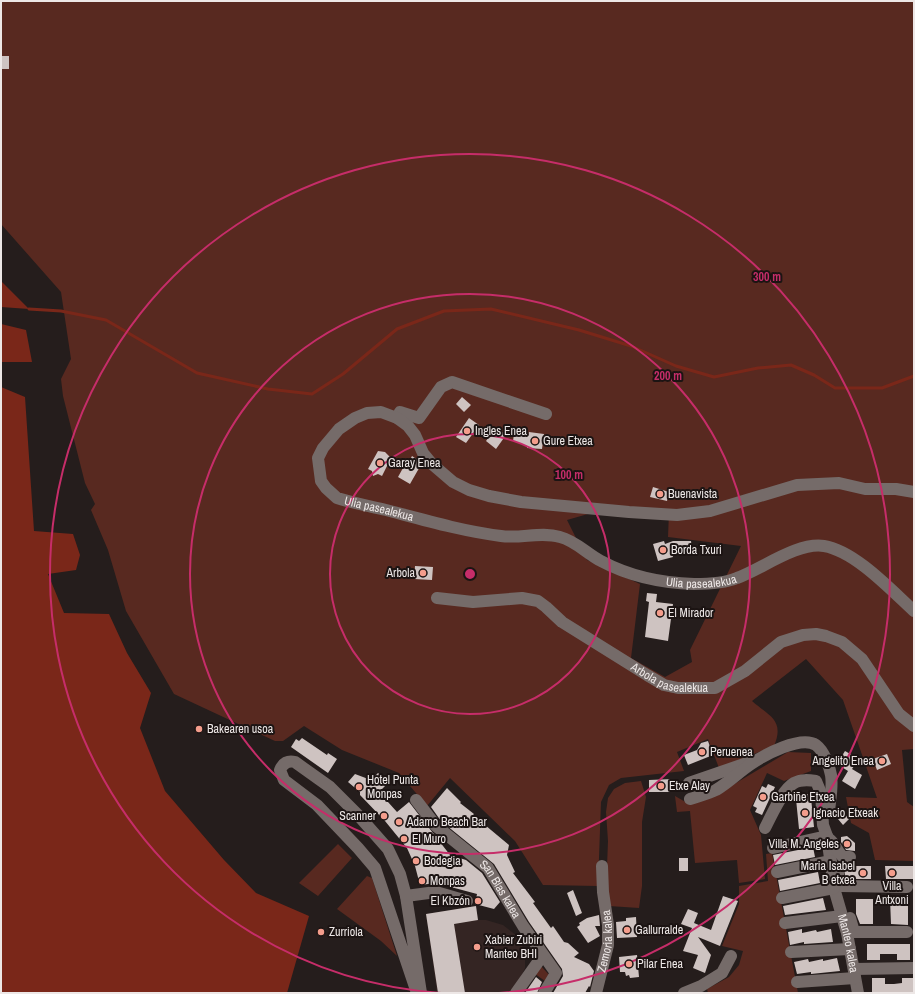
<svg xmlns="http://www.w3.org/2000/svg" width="915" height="994" viewBox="0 0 915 994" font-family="'Archivo Narrow',sans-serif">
<rect width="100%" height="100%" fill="#251d1c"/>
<!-- built -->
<path fill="#342523" d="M476,906L478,920H486L503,925L517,936L525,951V968L516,988L507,993H437L426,914Z"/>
<!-- green -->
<path fill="#582920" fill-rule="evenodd" d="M1,1H914V749L902,750L907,802L914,807V861L875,860L869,833L851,823L846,797L877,798L843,700L806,659L752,701C769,716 785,720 774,746L719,768L708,739L677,752L684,771L621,778L609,785L601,802L598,886L543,885L515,841L450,778L427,806L399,773L342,750L304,726L283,741H275L174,694L126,611L108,550L91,510L95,504L85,483L63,396L61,379L71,359L61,292L1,224ZM595,512H669L668,537L741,546L690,650L692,662L665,677L631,658L640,584L587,560L567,520Z
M788,752L811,753V771L784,781L767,773L750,810L761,835L765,879L739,883L737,860L695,863L690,811L677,812L675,796L689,804L731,786Z
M641,781L646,797L642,822V886L639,908L609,906L607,867L608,841L606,812L608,798L614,789L625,783Z
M338,844L352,858L318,896L299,883Z
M772,853L798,993H708L707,989L729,977L739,965L743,951L722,946L739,904V886L768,881L766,854Z
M367,876L372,878L397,956L381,941L337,909Z
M541,966L551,977L548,983L535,974Z"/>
<!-- water -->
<path fill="#7a2719" d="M1,281L29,309L1,307Z
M1,324L26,330L32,362H1Z
M1,387L25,397L34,531L73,534L80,555L76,570L48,574L64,613L109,614L127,653L151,693L140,728L165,791L224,860L256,893L309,916L287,993H1Z"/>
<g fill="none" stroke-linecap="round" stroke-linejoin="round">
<!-- stream -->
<path stroke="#7a2719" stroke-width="3" d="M29,309L61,311L106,320L197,373L268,389L312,394L343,374L397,329L444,311L491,309L579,330L631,346L676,366L714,377L758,368L791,365L814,375L835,388H882L914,376"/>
</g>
<!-- building -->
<path fill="#cec3c1" d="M1,56H9V69H1Z
M462,397L471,405L464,412L456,404Z
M469,418L479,425L466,443L456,437Z
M496,427L506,435L496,449L486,441Z
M529,432L544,434L542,449L527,448V446L513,441L514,434L528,436Z
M378,451L385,452L391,458L382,476L378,474L373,476L372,471L368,469Z
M412,456L422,463L410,484L398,477L408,459L410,460Z
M653,487L669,492L667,501L650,497Z
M664,541L665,544L673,541H691L692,550L672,552L673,557L658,561L653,544Z
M415,566L433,567L432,580L414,579Z
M647,593L657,594L656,602L673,604L668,641L645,637L649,602L646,601Z
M302,738L327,755L328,753L337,759L328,773L291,747L296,739L299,741Z
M708,741L713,755L688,765L684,755L697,750L701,743Z
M845,751L859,759L852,769L862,775L855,789L842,781L848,771L837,764Z
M887,754L891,764L877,770L873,759Z
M378,773L389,782L379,792L397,812L409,802L450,855L466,860L482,873L500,902L494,909L475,904L477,894L436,883L420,885L415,866L407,848L385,821L360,795V792L348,782L355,774L371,780Z
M673,779V792H649V780Z
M768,784L775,787L762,815L755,812L757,808L753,806L762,786L766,788Z
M447,788L461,802L460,803L474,814L473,815L509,845L507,855L515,872L513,873L535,902L533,903L551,928L553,926L564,942L568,943L579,953L574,957L589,964L594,971L590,987L589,986L585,993H553L563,976L562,969L529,922L494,864L441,821L431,807Z
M797,794H808L809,798H811L814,827L799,829L796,799H797Z
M844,813L849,819L843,825L838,819Z
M847,836L855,843V851L846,850L844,846L841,842V837Z
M813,847L815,857L775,865L773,855Z
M679,858H688V871H679Z
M843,866H871V879H846Z
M885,866H913V879H886Z
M818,872L820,883L780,891L778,880Z
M573,890L582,913L576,916L567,893Z
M723,896L738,901L720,946L698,937L711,955L705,973L693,968L698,955L683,951L692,928L681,924L688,909L698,913L694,923L711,930Z
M823,898L826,910L785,915L783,906Z
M856,899H873V924H860L856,914Z
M890,899H908V925L891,924Z
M476,906L478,920L454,924L465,993H438L426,914Z
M599,915L600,926H595L600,936L588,943L577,927L580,925L579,923L587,918Z
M636,917L637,937L617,938L616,922L626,921V918Z
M802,929V933L816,930L817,932L831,929L833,942L804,944V942L790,945L788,932Z
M867,944H910V960H897V954H880V960H867Z
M637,955L639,977L630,978L629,975L626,976L625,972H620L619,957Z
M837,958L840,971L811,974V972L797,974L794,962L808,959L809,962L823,959V961Z
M536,977L542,982L537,993H525Z
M872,978H885V984H894L902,983V978H914V993H872Z"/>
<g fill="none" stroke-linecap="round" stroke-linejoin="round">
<!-- minor -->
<g stroke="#756b69" stroke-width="12">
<path d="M397,418L400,412L419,418L441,387L452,382L546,414"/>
<path id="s1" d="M914,492L896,489H865L839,483L797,485L710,511L677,515L629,512L521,502L489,496L469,490L453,482L432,464L423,453L415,435L408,426L397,418L381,412L367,413L355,418L339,429L323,448L318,458L321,481L326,488L337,498C353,503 369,506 386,510C424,520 462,531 501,536C521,539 541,531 560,537C576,541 587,554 601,561C629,576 661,583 694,584C707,584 725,583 737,578C762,569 797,542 824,546C855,551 891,590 914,611"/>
<path id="s2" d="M437,598L473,602L522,598L538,601L546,607L562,622L647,675L664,685L678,688H715L745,671L781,642L803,635L816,634L826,636L842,642L862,659L899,714L914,726"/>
<path d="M689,783L747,763"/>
<path d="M690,799C699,796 708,794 716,790C728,783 739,772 751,764C764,755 801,735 816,745C824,751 829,765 831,775C833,786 830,800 829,811"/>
<path id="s3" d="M416,800L436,826L488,868L523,926L556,973L544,993"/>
<path id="s4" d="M765,828C772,815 782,790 794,783C801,779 809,780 816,781L821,793L823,825L827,836L834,888L847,933L858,993"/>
<path d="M829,839C836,844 836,851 843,857H850"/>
<path d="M773,848L827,836"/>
<path d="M777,872L831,861"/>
<path d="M838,873L840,886L907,887"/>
<path d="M406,896L436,892L467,901"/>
<path d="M782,898L834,888"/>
<path d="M850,918L854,932H907"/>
<path d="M785,923L842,916"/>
<path d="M791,952L850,949"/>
<path d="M854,969L914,968"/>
<path d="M797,982L855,978"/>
<path d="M417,993L375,868L358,848L317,805L284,780L280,770C283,763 288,760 295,762L330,787L358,815L388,849L400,874L406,896L421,993"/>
<path d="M516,993L543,955"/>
<path id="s5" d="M596,993L608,945V925L603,892L602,866"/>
<path d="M684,993L701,986L722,973L731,956"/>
</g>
</g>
<!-- distance rings -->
<g fill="none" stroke="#c62d69" stroke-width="2">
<circle cx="470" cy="574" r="140"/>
<circle cx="470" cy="574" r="280"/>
<path d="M441 993A420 420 0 1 1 499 993"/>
</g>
<!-- markers -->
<g fill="#f49d8c" stroke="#1c1413" stroke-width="1.5">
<circle cx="467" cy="431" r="4"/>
<circle cx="535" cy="441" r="4"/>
<circle cx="380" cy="463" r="4"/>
<circle cx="660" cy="494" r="4"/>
<circle cx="663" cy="550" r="4"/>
<circle cx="423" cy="573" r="4"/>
<circle cx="660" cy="613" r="4"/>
<circle cx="199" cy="729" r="4"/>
<circle cx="702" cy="752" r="4"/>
<circle cx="882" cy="761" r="4"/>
<circle cx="661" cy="786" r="4"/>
<circle cx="359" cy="787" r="4"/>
<circle cx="763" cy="797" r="4"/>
<circle cx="805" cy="813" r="4"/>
<circle cx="384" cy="816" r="4"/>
<circle cx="399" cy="822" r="4"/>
<circle cx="404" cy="839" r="4"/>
<circle cx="847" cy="844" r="4"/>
<circle cx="416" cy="861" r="4"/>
<circle cx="863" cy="873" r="4"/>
<circle cx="892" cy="873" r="4"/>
<circle cx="422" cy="881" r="4"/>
<circle cx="478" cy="901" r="4"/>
<circle cx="627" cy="930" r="4"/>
<circle cx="321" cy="932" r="4"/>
<circle cx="477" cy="947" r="4"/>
<circle cx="629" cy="964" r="4"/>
</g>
<g text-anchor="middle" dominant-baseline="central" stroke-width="4" stroke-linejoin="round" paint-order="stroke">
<!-- poi labels -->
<g font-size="12" fill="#ede7e6" stroke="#1c1413" text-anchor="start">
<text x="475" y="431">Ingles Enea</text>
<text x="543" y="441">Gure Etxea</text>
<text x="388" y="463">Garay Enea</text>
<text x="668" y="494">Buenavista</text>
<text x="671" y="550">Borda Txuri</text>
<text x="415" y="573" text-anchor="end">Arbola</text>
<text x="668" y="613">El Mirador</text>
<text x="207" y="729">Bakearen usoa</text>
<text x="710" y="752">Peruenea</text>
<text x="874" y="761" text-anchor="end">Angelito Enea</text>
<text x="367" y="780">Hotel Punta<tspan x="367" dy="14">Monpas</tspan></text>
<text x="669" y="786">Etxe Alay</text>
<text x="771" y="797">Garbiñe Etxea</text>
<text x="813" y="813">Ignacio Etxeak</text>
<text x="376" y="816" text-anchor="end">Scanner</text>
<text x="407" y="822">Adamo Beach Bar</text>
<text x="412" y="839">El Muro</text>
<text x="839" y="844" text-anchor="end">Villa M. Angeles</text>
<text x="424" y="861">Bodegia</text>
<text x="855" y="866" text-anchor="end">Maria Isabel<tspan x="855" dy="14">B etxea</tspan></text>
<text x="430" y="881">Monpas</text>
<text x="892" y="886" text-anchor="middle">Villa<tspan x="892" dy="14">Antxoni</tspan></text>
<text x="470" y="901" text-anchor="end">El Kbzón</text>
<text x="635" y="930">Gallurralde</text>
<text x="329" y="932">Zurriola</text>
<text x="485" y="940">Xabier Zubiri<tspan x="485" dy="14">Manteo BHI</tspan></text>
<text x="637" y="964">Pilar Enea</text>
</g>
<!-- street labels -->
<g font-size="12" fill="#ede7e6" stroke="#1c1413">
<text stroke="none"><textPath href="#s1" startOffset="746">Ulia pasealekua</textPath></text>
<text stroke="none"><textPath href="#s1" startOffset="1082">Ulia pasealekua</textPath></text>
<text stroke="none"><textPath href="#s2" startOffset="257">Arbola pasealekua</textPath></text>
<text stroke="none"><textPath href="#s3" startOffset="124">San Blas kalea</textPath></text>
<text stroke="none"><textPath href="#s5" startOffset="53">Zemoria kalea</textPath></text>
<text stroke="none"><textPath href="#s4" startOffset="243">Manteo kalea</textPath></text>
</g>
</g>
<circle cx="470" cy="574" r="6" fill="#c62d69" stroke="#1c1413" stroke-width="2"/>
<g font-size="12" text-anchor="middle" font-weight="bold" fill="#c62d69" stroke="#1c1413" stroke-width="4" stroke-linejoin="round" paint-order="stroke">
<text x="767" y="281">300 m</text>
<text x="668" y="380">200 m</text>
<text x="569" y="479">100 m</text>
</g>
<!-- border -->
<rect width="915" height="994" fill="none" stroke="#ede7e6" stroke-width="4"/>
</svg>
